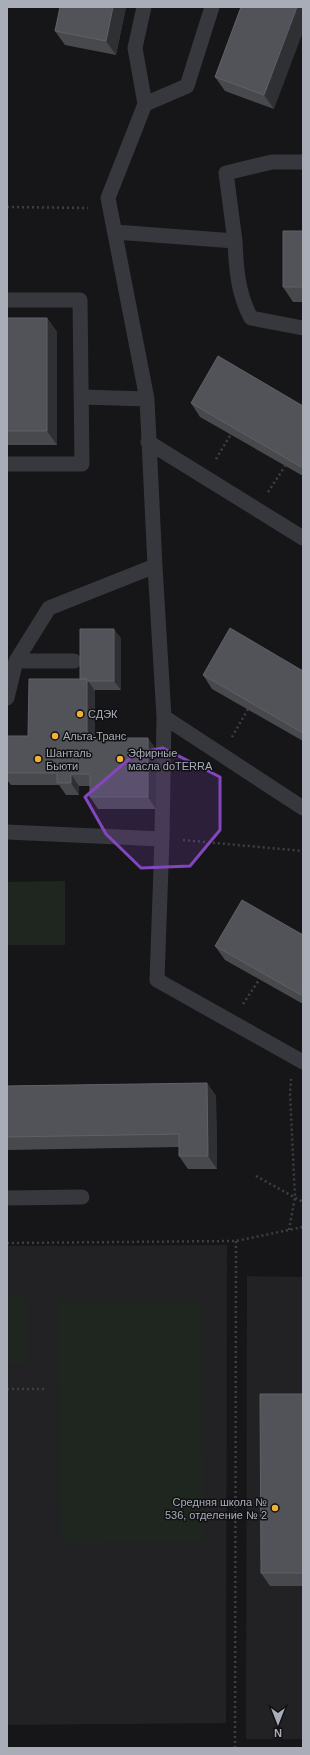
<svg xmlns="http://www.w3.org/2000/svg" width="310" height="1755" viewBox="0 0 310 1755" font-family="Arial,sans-serif">
<rect width="100%" height="100%" fill="#161618"/>
<!-- built -->
<path fill="#222225" d="M227,1245L226,1723L7,1725V1246Z
M247,1276L303,1277V1739H246Z"/>
<!-- green -->
<path fill="#1e261f" d="M65,881V945H7V882Z
M7,1298H26V1364H7Z
M201,1301L204,1541L61,1543L58,1302Z"/>
<g fill="none" stroke-linecap="round" stroke-linejoin="round">
<!-- path -->
<path stroke="#3d3f44" stroke-width="2.5" stroke-dasharray="2 3" stroke-linecap="butt" d="M7,207L88,208
M216,459L231,434
M268,492L285,466
M232,737L248,709
M183,840L303,851
M243,1004L259,980
M256,1176L303,1202
M289,1230L295,1197L290,1093L291,1079
M7,1243L236,1241L303,1227
M7,1389H45
M235,1748L236,1241"/>
<!-- lane -->
<path stroke="#37383d" stroke-width="15" d="M144,7L135,48L145,104L108,198L147,399L155,566L164,717L162,839L157,980L303,1062
M145,104L187,86L212,7
M115,232L235,241L226,173L272,162H303
M235,241C236,268 238,294 251,318L303,328
M7,300H80L82,464H7
M82,397L147,399
M148,442L303,538
M16,661L49,608L155,566
M7,698L16,661H74
M164,717L303,808
M7,832L162,839
M7,1198L82,1197"/>
</g>
<!-- wall -->
<path fill="#47494d" d="M60,7H126L116,55L65,45L55,31Z
M241,7L274,109L225,91L215,77Z
M303,231V302H293L283,287Z
M7,318H47L57,332V445H7Z
M191,403L303,406V476L200,417Z
M121,638V690H95V738L157,750L156,809H98L90,797V786H79V795H66L59,785H11L7,780V736H28L80,679Z
M303,671V741L212,689L203,675Z
M303,935V1004L225,960L215,946Z
M207,1083L216,1096L217,1169H188L179,1156V1147L7,1150V1086Z
M303,1394V1586H270L261,1573Z"/>
<!-- shaded-wall -->
<path fill="#2f3033" d="M113,7H126L116,55L106,41Z
M297,7H303V32L274,109L264,95Z
M47,318L57,332V445L47,431Z
M114,629L121,638V690L114,681Z
M87,679L95,691V749L87,738Z
M148,738L157,750L156,809L148,797Z
M71,774L79,786V795L71,783Z
M207,1083L216,1096L217,1169L208,1156Z"/>
<!-- building -->
<path fill="#525359" stroke="#5f6168" d="M60,7H113L106,41L55,31Z
M241,7H297L264,95L215,77Z
M283,231H303V287H283Z
M7,318H47V431H7Z
M218,356L303,406V468L191,403Z
M230,628L303,671V733L203,675Z
M80,629H114V681H88L87,679H80Z
M29,679H87V738H148V797H90V774H71V783H57V773H7V736H28Z
M242,900L303,935V996L215,946Z
M207,1083L208,1156H179V1134L7,1137V1086Z
M260,1394H303V1573H261Z"/>
<!-- marked area -->
<path fill="#8446be" fill-opacity="0.2" stroke="#8446be" stroke-width="3" stroke-linejoin="round" d="M163,748L220,777V830L190,866L141,868L106,834L85,797L136,753Z"/>
<!-- markers -->
<g fill="#f2b134" stroke="#111113" stroke-width="1.5">
<circle cx="80" cy="714" r="4"/>
<circle cx="55" cy="736" r="4"/>
<circle cx="38" cy="759" r="4"/>
<circle cx="120" cy="759" r="4"/>
<circle cx="275" cy="1508" r="4"/>
</g>
<g text-anchor="middle" dominant-baseline="central" stroke-width="3" stroke-linejoin="round" paint-order="stroke">
<!-- poi labels -->
<g font-size="11" fill="#a8adb8" stroke="#111113" text-anchor="start">
<text x="88" y="714">СДЭК</text>
<text x="63" y="736">Альта-Транс</text>
<text x="46" y="753">Шанталь<tspan x="46" dy="13">Бьюти</tspan></text>
<text x="128" y="753">Эфирные<tspan x="128" dy="13">масла doTERRA</tspan></text>
<text x="267" y="1502" text-anchor="end">Средняя школа №<tspan x="267" dy="13">536, отделение № 2</tspan></text>
</g>
</g>
<!-- border -->
<rect width="310" height="1755" fill="none" stroke="#a8adb8" stroke-width="16"/>
<!-- north arrow -->
<g transform="translate(278 1723) rotate(180)" stroke="#111113" stroke-width="3" paint-order="stroke">
<path d="M0-3L7 15L0 10L-7 15Z" fill="#a8adb8"/>
<text y="-6" font-size="11" font-weight="bold" text-anchor="middle" fill="#a8adb8">N</text>
</g>
</svg>
